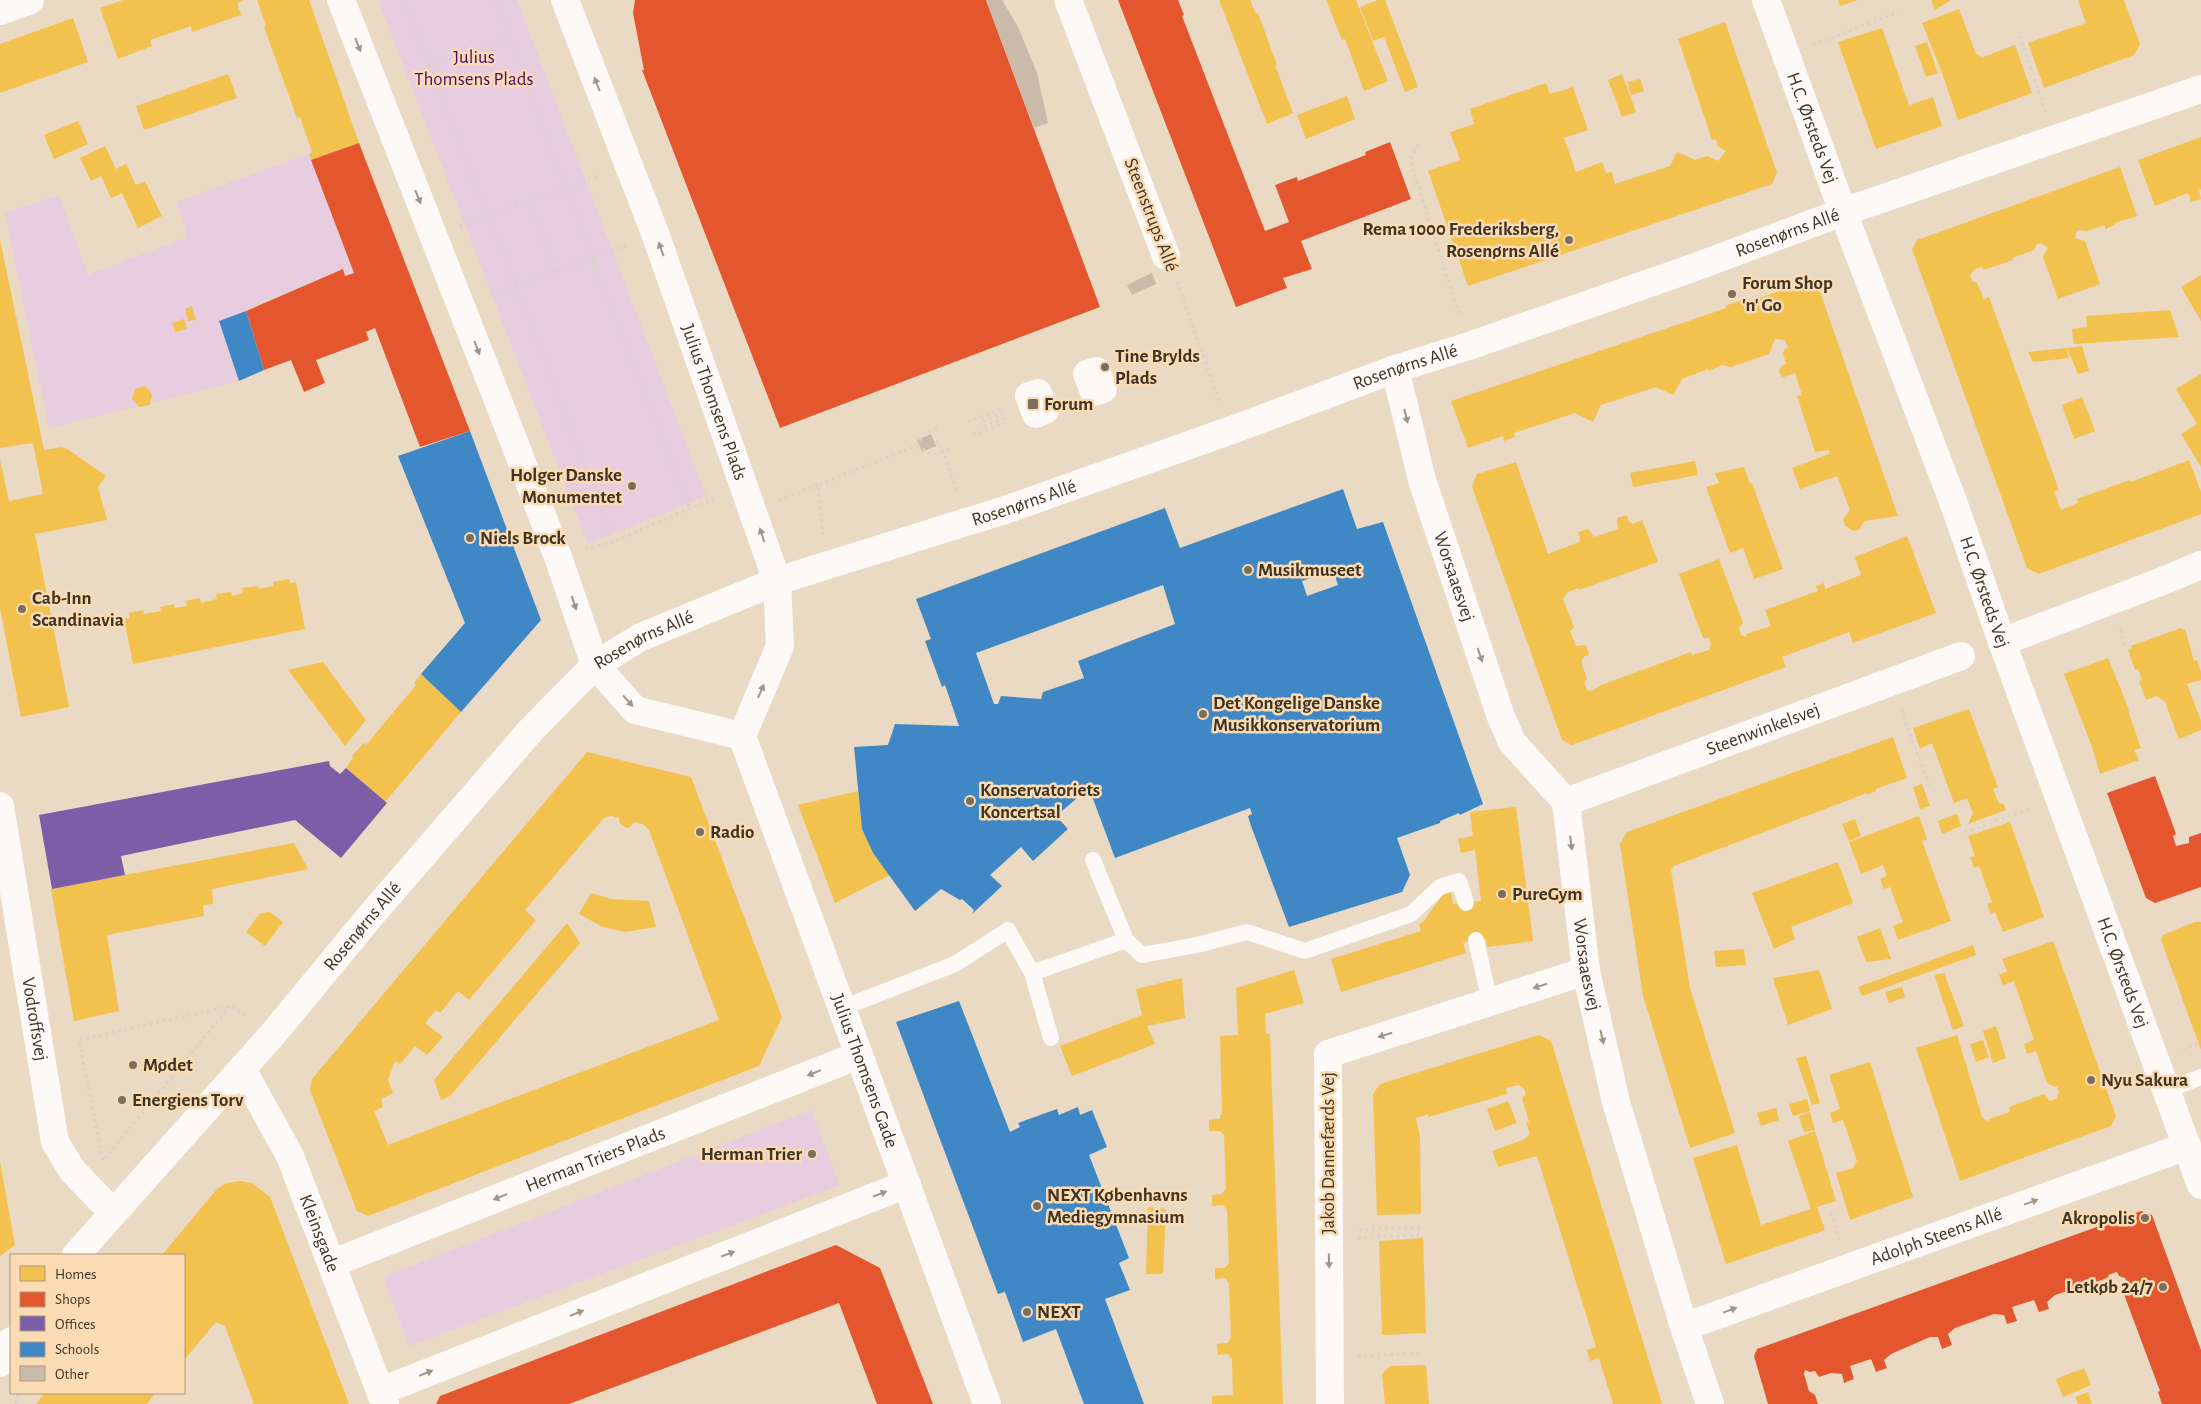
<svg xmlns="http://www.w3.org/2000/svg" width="2201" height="1404" viewBox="0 0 2201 1404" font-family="'Alegreya Sans',sans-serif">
<rect width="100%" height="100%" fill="#ead9c3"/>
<!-- green -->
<path fill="#e7cddf" d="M378,0H517L706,496L588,544Z
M309,154L354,273L345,276L342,269L219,321L239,381L49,428L5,213L59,195L88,275L188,237L176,202Z
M811,1110L840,1185L409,1346L383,1277Z"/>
<!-- homes -->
<path fill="#f2c14e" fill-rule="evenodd" d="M123,0H244L237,3L241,15L192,32L191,26L150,40L152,46L118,59L100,8Z
M257,0H309L359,143L311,160L309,154L312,152L300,117L297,118L264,27L266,26Z
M1219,0H1250L1256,14L1258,13L1277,65H1275L1293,113L1267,124Z
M1326,0H1356L1388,81L1364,91L1345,39L1342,40Z
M1378,0H1385L1418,87L1405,92L1384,37L1373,41L1360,7Z
M1838,0H1858L1840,6Z
M1931,0H1951L1935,10Z
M2078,0H2124L2140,44L2134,55L2044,88L2028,43L2086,23Z
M1959,9L1976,54L1983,57L2015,45L2032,93L1958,120L1941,70L1922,23Z
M73,18L88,62L0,93V44Z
M1725,22L1777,173L1772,184L1468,286L1428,171L1460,160L1450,132L1474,124L1470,109L1546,83L1550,94L1573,87L1588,130L1564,138L1576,172L1602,162L1606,173L1612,172L1615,184L1670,166L1677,152L1695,160L1707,156L1718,161L1726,151L1718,147L1716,139L1712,140L1678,39Z
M1882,28L1909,105L1933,97L1942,126L1876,149L1838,42Z
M1927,42L1938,73L1926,77L1915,46Z
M228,74L237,98L144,130L136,106Z
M1622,74L1636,112L1622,117L1608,80Z
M1640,79L1644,91L1631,95L1627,82Z
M1347,96L1355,119L1306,139L1297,115Z
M78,121L88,144L54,159L44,135Z
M2201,137V189L2199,190L2201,199L2191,202L2188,193L2155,206L2138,160Z
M105,146L116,169L126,164L136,185L145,181L162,216L138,228L122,193L111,198L101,176L91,181L80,158Z
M2120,167L2137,216L2115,223V225L2105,229V225L2087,231L2077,230L2075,238L2085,241L2100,284L2058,299L2043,257L2048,248L2041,243L2037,244L2034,250L2012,258L2013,260L1983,270L1982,267L1975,269L1970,275L1972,281L1977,283L1984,299L1989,297L2059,490L2054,491L2061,510L2078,503L2077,499L2130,480L2131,482L2189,460L2201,492V514L2039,574L2027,568L1912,249L1917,240Z
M0,240L44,450L63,447V449L66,448L106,476L98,487L107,520L35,534L69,707L21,717L0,608V460L9,501L43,494L33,443L0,448Z
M2201,275V321L2181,287Z
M1808,281L1818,286L1898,516L1864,521L1859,530L1853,531L1845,525L1843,519L1850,510L1837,476L1800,489L1792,468L1829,454V450L1815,452L1797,396L1802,395L1795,373L1784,377L1781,376L1779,371L1781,366L1786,364L1783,353L1785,349L1788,348L1785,340L1775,339L1769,354L1731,367L1722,365L1709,371L1708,369L1682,379L1673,395L1656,387L1601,405L1593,422L1575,413L1514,433L1515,437L1504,441L1503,436L1468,448L1451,401L1709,314L1726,308L1725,306L1747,298L1748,302Z
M192,306L196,320L188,321L185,309Z
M2170,310L2179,337L2074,344L2072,329L2087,327L2086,316Z
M184,319L187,329L175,332L172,323Z
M2082,346L2089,371L2078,374L2067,348Z
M2067,348L2069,358L2033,362L2028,352Z
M2201,374V467L2181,434L2197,424L2176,389Z
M145,386L152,394L150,405L139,407L132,399L135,389Z
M2082,397L2095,431L2074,439L2062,405Z
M1695,461L1698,475L1633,487L1630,473Z
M1516,462L1548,554L1579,542L1580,537L1578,532L1588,529L1594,537L1618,529L1617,518L1627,515L1628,521L1633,524L1642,520L1658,562L1579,590V588L1568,592L1563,599L1574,627L1570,631L1576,646L1586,645L1589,655L1585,656L1581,661L1587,679L1584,682L1587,690L1592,691L1599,686L1691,652L1692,655L1709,650L1711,644L1709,638H1703L1679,574L1719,559L1743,623L1739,628L1741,635L1747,637L1746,634L1771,626L1765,610L1818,591L1816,586L1824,583L1825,589L1861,575L1855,557L1907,536L1936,613L1853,643L1849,632L1782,657L1786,667L1572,745L1562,740L1472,487L1477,474Z
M1744,467L1750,484L1752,483L1783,569L1754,579L1743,548L1730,553L1706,487L1719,483L1715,473Z
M289,579L290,583L296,582L305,629L133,664L124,619L130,618L129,613L143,610L144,614L161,611L160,607L174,604V608L187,606L186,601L200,598L201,603L217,599L216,594L231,592L232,596L243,593L242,588L258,586L259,589L273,586V582Z
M2181,628L2182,630L2185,629L2194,661L2197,660L2201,672V680L2187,684L2201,721V730L2179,739L2165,702L2157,696L2146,700L2139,681L2142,680L2138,669L2135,670L2128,650L2132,648L2131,646Z
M2108,658L2129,710L2128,711L2141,748L2134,750L2139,760L2100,774L2091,744L2064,674Z
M323,662L366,720L345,746L288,670Z
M421,674L461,712L385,802L346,768L353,758L352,756L364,743L366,745L416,685L414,683Z
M1969,709L1998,787L1993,789L1999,804L2003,803L2006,810L1968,824L1973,813L1967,798L1954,803L1932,743L1920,749L1913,728Z
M1893,737L1907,778L1876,789V791L1867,795V793L1674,866L1671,870L1690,988L1735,1133L1690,1148L1643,996L1620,844L1627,832Z
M587,752L691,777L782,1017L759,1066L368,1216L357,1211L310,1090L312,1079ZM611,816L619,818V822L625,827L629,828L634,822L643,824L649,830L719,1020L388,1145L374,1111L383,1107L381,1099L393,1093L388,1080L395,1061L400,1064L415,1046L427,1055L443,1037L425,1023L436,1010L440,1013L458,991L469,1000L536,920L525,910L604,818Z
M1922,784L1930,806L1920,809L1913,787Z
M858,791L862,829L873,853L890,875L835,903L798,805Z
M1516,807L1533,941L1487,947L1486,939L1463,942L1466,953L1341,992L1331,959L1421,931L1419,924L1423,922L1442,896V892L1451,891L1453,904L1481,901L1475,850L1461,853L1458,839L1473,836L1470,812Z
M1957,814L1961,826L1942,834L1938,821Z
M1919,816L1927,839L1922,841L1951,921L1898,940L1893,926L1903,922L1890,887L1884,889L1880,879L1887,876L1883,865L1861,874L1849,842Z
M1855,819L1861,836L1849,841L1842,824Z
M2010,822L2044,917L2003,932L1995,912L1991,914L1987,904L1992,902L1979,866L1974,868L1970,857L1975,856L1968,836Z
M294,843L308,869L212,889L213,904L203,905L204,916L107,935L119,1011L74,1021L51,889Z
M1838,862L1853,903L1791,927L1795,939L1774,949L1752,893Z
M591,893L611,899L649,901L656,927L625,932L603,927L579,914Z
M270,912L283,922L265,946L246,932L260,913Z
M2195,922H2201V1050L2161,940L2163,935Z
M567,923L580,943L450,1096L441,1100L434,1080Z
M1880,928L1891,959L1866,962L1857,937Z
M2053,941L2116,1116L2111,1126L1960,1181L1916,1048L1957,1035L1982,1117L1988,1122L1989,1119L2010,1112L2009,1107L2044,1094L2048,1098L2049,1101L2056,1099L2059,1092L2057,1086L2055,1087L2047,1083L2036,1051L2027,1054L2024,1044L2034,1040L2014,981L2003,985L1999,975L2007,971L2002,959Z
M1973,945L1976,955L1862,996L1858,987Z
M1744,949L1746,965L1716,967L1714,951Z
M1294,970L1304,1003L1265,1014L1266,1034H1270L1283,1404H1212V1396L1233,1395L1232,1359L1228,1354L1218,1355L1217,1344L1228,1343L1231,1337L1229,1284L1225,1278L1215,1279V1268H1225L1229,1263L1227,1210L1223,1205L1212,1206V1195L1222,1194L1226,1189L1224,1135L1220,1131H1209V1120L1219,1119L1222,1113L1220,1036L1238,1035L1236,988Z
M1819,970L1832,1009L1788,1025L1773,978Z
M1944,973L1964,1026L1953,1030L1934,975Z
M1182,978L1185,1018L1147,1026L1155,1044L1072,1076L1060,1046L1142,1015L1136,989Z
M1902,987L1905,997L1889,1003L1885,992Z
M1996,1026L2006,1058L1993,1063L1983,1031Z
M1539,1035L1551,1041L1662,1404H1613L1599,1358L1590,1361L1587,1350L1596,1347L1537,1156L1498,1167L1492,1151L1523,1140L1530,1134L1526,1122H1529L1522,1098L1526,1094L1524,1088L1518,1085L1506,1088L1507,1094L1428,1117V1114L1416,1118L1420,1137L1421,1214L1377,1215L1373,1094L1380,1084Z
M1983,1040L1989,1057L1976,1062L1970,1044Z
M1806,1056L1820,1103L1812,1105L1796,1058Z
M1870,1062L1913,1197L1850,1220L1836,1173L1853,1168L1857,1161L1843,1120L1833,1123L1830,1113L1840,1109L1829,1075Z
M1807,1099L1810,1111L1793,1116L1789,1104Z
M1508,1101L1517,1123L1495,1131L1487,1109Z
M1776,1108L1779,1120L1761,1126L1757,1113Z
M1810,1112L1815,1130L1804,1132L1799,1116Z
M1815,1131L1836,1201L1817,1207L1825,1230L1726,1264L1693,1158L1737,1145L1761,1225L1811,1209L1788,1141Z
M0,1162L15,1245L0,1256Z
M240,1181L252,1183L270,1197L349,1404H254L225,1326L216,1322L184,1360V1255H162L217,1189L227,1183Z
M1148,1207L1166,1209L1163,1274H1146Z
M1423,1238L1426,1333L1382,1335L1379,1241Z
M1426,1365L1429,1404H1385L1382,1374L1390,1366Z
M2084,1368L2091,1385L2063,1397L2056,1379Z
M2088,1392L2092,1404H2078L2075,1397Z
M45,1393H155L147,1404H36Z"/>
<!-- shops -->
<path fill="#e4572e" d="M635,0H986L1100,307L780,428L642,70H644L633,13Z
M1118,0H1178L1184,15L1182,16L1265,231L1289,222L1275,185L1297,177L1298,181L1366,155L1365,152L1390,142L1411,199L1301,241L1312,269L1283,278L1287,288L1236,307Z
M359,143L470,431L420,447L375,328L366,332L369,340L316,360L325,383L304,392L291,360L264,370L246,311L343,269L345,276L354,273L311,160Z
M2155,776L2176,834L2173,836L2176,846L2189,843V837L2201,833V887L2155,903L2146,898L2107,793Z
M2141,1211L2152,1215L2201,1350V1404H2162L2158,1392L2160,1391L2122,1289L2127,1282L2125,1278L2119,1276L2117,1272L2108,1275L2109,1277L2102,1280L2055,1295L2047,1302L2049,1309L2039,1312L2034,1300L2012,1307L2017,1321L2007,1324L2004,1315L1994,1314L1955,1328L1948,1334L1952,1345L1942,1349L1938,1337H1930L1891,1354L1884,1360L1887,1368L1876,1372L1871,1359L1850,1366L1854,1379L1844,1383L1842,1374L1831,1373L1819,1377L1815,1371L1810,1372L1805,1370L1804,1374L1809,1391L1815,1395L1818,1404H1768L1754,1356L1757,1349Z
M836,1245L880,1268L933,1404H877L839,1303L569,1404H436L440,1396Z"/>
<!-- offices -->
<path fill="#7b5ea7" d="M329,761L330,766L340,774L346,768L387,803L341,858L295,820L121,856L125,875L52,889L39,815Z"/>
<!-- schools -->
<path fill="#3f88c5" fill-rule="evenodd" d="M246,311L264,370L239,381L219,321Z
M470,431L541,620L461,712L421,674L465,623L398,456Z
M1343,489L1357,529L1383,522L1483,804L1460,815L1459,813L1440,821V823L1397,838L1410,875L1402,892L1289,927L1251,826L1248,816L1252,814L1250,808L1115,858L1089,788L1056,816L1068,829L1033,861L1021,847L990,875L1002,886L972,914L974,910L962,899L960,900L941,889L915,911L873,853L862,829L854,747L888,745L895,724L959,726L945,685L942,687L925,641L931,639L916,599L1165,508L1180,548ZM1333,570L1338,585L1307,596L1302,581ZM1163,585L1175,624L1078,661L1084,678L1043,692L1041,699L1001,696L998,704H994L976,653Z
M959,1001L1010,1132L1020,1127L1018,1123L1057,1109L1059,1115L1078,1107L1080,1115L1092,1110L1107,1147L1089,1155L1129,1258L1119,1263L1130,1290L1105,1299L1144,1404H1084L1056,1329L1023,1342L1005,1292L998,1294L896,1022Z"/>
<!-- building -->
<path fill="#cabaaa" d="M986,0H1002L1018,27L1037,73L1048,123L1034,128Z
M1152,273L1156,284L1132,295L1127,285Z
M931,434L936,446L922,452L917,440Z"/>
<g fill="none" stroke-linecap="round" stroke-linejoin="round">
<!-- path -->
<path stroke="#d8d3cc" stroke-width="3" stroke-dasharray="2.5 4" stroke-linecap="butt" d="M403,0L516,286L613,542
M496,0L591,257L690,509
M2020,36L2045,111
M1813,45L1899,12
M428,66L510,37
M1418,145L1410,160L1460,317
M528,202L556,271
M460,226L600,175
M1177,282L1220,403
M490,296L627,245
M983,421L1003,413
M968,422L1002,409
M984,426L1005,418
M973,435L1007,422
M936,442L939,441L958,493
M917,446L933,455L948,449
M779,500L818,485
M823,535L818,485L916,446L924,434L939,428
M585,549L613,542L717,497
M2120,630L2126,648
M1901,710L1930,787
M1965,832L2030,809
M230,1006L103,1161L79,1040L230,1006L247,1017
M2183,1049L2198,1043
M1831,1213L1839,1239
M1359,1230L1421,1227
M1358,1238L1420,1235
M1358,1356L1423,1353
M16,1404L19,1393"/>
<!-- lane -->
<path stroke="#fcf9f6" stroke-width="16" d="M1093,860L1126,940
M1476,940L1490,1002
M1032,973L1051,1038
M842,1008L955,964L1008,930L1032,973L1126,940L1142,955L1197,945L1247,932L1305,951L1411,914L1440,887L1459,881L1466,903
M2166,1091L2201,1077"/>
<!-- street -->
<g stroke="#fcf9f6" stroke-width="28">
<path d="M341,0L513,439L558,557L595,665L635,710L742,736"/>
<path id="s1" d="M565,0L656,236L777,581L780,646L742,736L987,1404"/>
<path d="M1068,0L1166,256"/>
<path d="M0,11L30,0"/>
<path id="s2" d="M1395,369L1422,480L1501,717L1512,742L1566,802L1586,971L1616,1102L1684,1327L1710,1404"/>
<path d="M1096,371L1103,389L1094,392L1087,374Z"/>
<path d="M1038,393L1045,410L1036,414L1029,396Z"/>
<path d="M2002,642L2160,582L2201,565"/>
<path id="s3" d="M1566,802L1961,656"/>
<path id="s4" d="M0,806L55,1142L72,1170L113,1213"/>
<path id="s5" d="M242,1069L290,1156L385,1404"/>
<path id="s6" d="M333,1263L859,1055"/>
<path id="s7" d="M1684,1327L2187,1146"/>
<path d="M381,1391L907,1184"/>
<path d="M1330,1404L1328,1054L1586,971"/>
</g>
<!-- secondary -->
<g stroke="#fcf9f6" stroke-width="28">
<path id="s8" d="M1766,0L1843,212L1954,504L2002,642L2201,1185"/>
<path id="s9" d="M76,1255L273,1034L372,914L531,730L595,665L641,637L777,581L1005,510L1229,431L1395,369L1469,346L1687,270L1843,212L2201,89"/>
<path d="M0,1363L11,1341"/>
</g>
</g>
<!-- one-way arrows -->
<defs><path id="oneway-solid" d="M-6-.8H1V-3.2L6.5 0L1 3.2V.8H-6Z" transform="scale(1.25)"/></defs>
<g fill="#9e968d">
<use href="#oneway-solid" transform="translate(358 45) rotate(69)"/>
<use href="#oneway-solid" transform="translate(597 84) rotate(-111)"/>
<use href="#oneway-solid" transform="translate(418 197) rotate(68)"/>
<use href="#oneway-solid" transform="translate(661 249) rotate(-110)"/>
<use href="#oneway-solid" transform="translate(477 348) rotate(69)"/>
<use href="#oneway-solid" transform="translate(1406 416) rotate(76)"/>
<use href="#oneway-solid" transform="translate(762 535) rotate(-108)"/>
<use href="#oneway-solid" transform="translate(574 603) rotate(71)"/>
<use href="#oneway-solid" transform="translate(1480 655) rotate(71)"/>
<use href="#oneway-solid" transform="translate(761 691) rotate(-67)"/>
<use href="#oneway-solid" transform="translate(628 701) rotate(48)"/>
<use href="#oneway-solid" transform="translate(1571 843) rotate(83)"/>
<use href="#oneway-solid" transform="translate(1540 986) rotate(162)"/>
<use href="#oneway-solid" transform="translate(1385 1035) rotate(162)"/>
<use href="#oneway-solid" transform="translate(1602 1037) rotate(77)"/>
<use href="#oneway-solid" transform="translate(814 1073) rotate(158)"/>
<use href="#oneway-solid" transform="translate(880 1194) rotate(-21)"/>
<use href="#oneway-solid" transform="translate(500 1197) rotate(158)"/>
<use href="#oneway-solid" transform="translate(2031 1202) rotate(-20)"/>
<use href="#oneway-solid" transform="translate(728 1254) rotate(-21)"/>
<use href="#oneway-solid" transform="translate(1329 1261) rotate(89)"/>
<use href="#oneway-solid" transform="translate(1730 1310) rotate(-20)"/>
<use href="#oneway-solid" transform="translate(577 1313) rotate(-22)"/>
<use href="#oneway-solid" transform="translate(426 1373) rotate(-22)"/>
</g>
<!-- markers -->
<g fill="#7c6e5c" stroke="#fadbb3" stroke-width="2">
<circle cx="1569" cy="240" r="5"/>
<circle cx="1732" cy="294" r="5"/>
<circle cx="1105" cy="367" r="5"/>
<rect x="1027" y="398" width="12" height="12" rx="2.5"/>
<circle cx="632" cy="486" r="5"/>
<circle cx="470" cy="538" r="5"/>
<circle cx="1248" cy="570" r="5"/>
<circle cx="22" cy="609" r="5"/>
<circle cx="1203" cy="714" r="5"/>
<circle cx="970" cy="801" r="5"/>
<circle cx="700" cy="832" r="5"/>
<circle cx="1502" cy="894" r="5"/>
<circle cx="133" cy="1065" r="5"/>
<circle cx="2091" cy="1080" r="5"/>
<circle cx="122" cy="1100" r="5"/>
<circle cx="812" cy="1154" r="5"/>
<circle cx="1037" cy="1206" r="5"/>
<circle cx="2145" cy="1218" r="5"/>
<circle cx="2163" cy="1287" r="5"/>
<circle cx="1027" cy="1312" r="5"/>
</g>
<g text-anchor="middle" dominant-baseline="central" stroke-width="5" stroke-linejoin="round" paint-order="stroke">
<!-- park labels -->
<g font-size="19" fill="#4d0867" stroke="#fadbb3">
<text x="474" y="57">Julius<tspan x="474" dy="22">Thomsens Plads</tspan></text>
</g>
<!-- street labels -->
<g font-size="19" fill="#403424" stroke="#fadbb3">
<text stroke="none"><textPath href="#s8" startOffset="136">H.C. Ørsteds Vej</textPath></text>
<text transform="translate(1151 215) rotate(69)">Steenstrups Allé</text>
<text stroke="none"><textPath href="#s9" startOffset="2056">Rosenørns Allé</textPath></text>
<text stroke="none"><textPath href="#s9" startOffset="1651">Rosenørns Allé</textPath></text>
<text stroke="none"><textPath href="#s1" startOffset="429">Julius Thomsens Plads</textPath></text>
<text stroke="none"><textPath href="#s9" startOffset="1246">Rosenørns Allé</textPath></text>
<text stroke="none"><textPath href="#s2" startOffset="216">Worsaaesvej</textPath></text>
<text stroke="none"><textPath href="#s8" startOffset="631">H.C. Ørsteds Vej</textPath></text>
<text stroke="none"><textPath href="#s9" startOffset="841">Rosenørns Allé</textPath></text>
<text stroke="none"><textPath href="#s3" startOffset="210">Steenwinkelsvej</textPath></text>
<text stroke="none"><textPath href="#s9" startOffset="436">Rosenørns Allé</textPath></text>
<text stroke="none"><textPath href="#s2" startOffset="636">Worsaaesvej</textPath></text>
<text stroke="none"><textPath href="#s8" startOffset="1036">H.C. Ørsteds Vej</textPath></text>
<text stroke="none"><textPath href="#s4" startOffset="216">Vodroffsvej</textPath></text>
<text stroke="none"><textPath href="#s1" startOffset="1138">Julius Thomsens Gade</textPath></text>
<text transform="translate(1328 1153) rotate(-90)">Jakob Dannefærds Vej</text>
<text stroke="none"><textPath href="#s6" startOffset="282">Herman Triers Plads</textPath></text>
<text stroke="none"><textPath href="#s5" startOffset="182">Kleinsgade</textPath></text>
<text stroke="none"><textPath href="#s7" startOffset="268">Adolph Steens Allé</textPath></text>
</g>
<!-- poi labels -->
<g font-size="19" font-weight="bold" fill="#403424" stroke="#fadbb3" text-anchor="start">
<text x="1559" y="229" text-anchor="end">Rema 1000 Frederiksberg,<tspan x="1559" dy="22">Rosenørns Allé</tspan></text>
<text x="1742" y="283">Forum Shop<tspan x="1742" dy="22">'n' Go</tspan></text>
<text x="1115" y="356">Tine Brylds<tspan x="1115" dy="22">Plads</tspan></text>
<text x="1044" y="404">Forum</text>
<text x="622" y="475" text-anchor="end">Holger Danske<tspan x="622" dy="22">Monumentet</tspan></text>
<text x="480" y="538">Niels Brock</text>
<text x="1258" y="570">Musikmuseet</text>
<text x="32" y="598">Cab-Inn<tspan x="32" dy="22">Scandinavia</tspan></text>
<text x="1213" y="703">Det Kongelige Danske<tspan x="1213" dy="22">Musikkonservatorium</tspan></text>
<text x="980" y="790">Konservatoriets<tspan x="980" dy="22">Koncertsal</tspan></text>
<text x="710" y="832">Radio</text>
<text x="1512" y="894">PureGym</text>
<text x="143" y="1065">Mødet</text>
<text x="2101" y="1080">Nyu Sakura</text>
<text x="132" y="1100">Energiens Torv</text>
<text x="802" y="1154" text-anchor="end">Herman Trier</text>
<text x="1047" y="1195">NEXT Københavns<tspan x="1047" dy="22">Mediegymnasium</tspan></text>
<text x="2135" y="1218" text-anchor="end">Akropolis</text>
<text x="2153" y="1287" text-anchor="end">Letkøb 24/7</text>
<text x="1037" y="1312">NEXT</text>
</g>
</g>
<!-- legend -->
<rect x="10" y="1254" width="175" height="140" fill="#fadbb3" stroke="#b0987a"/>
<rect x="20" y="1266" width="25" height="15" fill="#f2c14e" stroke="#b0987a"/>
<text x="55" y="1279" font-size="15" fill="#403424">Homes</text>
<rect x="20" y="1292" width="25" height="15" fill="#e4572e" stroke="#b0987a"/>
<text x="55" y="1304" font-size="15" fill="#403424">Shops</text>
<rect x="20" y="1316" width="25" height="15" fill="#7b5ea7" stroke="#b0987a"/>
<text x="55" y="1329" font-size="15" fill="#403424">Offices</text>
<rect x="20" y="1342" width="25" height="15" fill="#3f88c5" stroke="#b0987a"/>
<text x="55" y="1354" font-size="15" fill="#403424">Schools</text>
<rect x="20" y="1366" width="25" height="15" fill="#cabaaa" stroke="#b0987a"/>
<text x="55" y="1379" font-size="15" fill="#403424">Other</text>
</svg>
